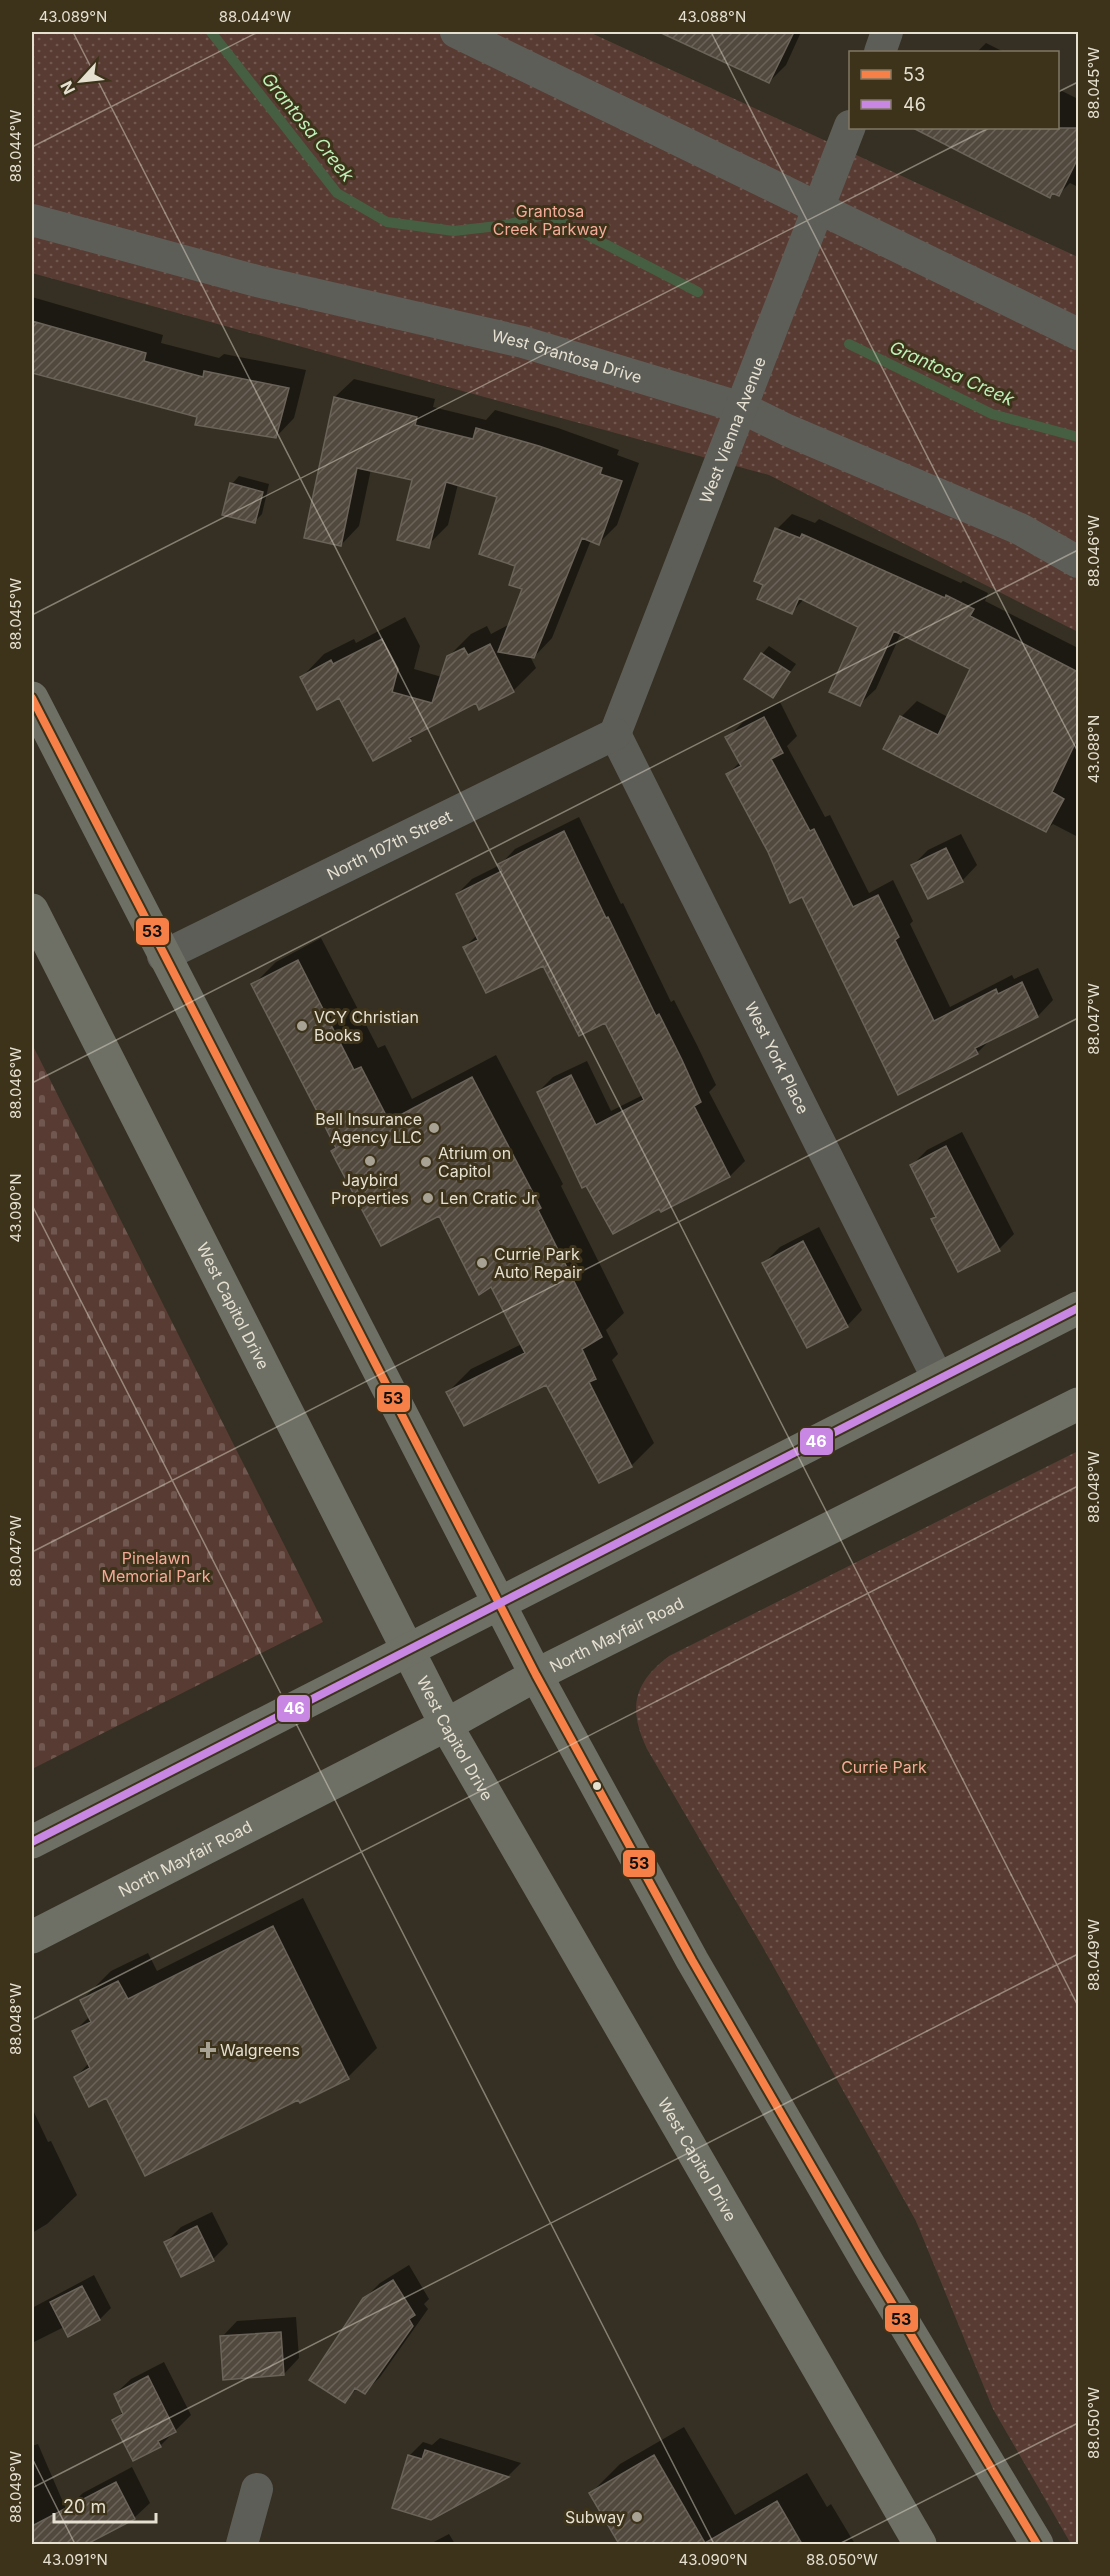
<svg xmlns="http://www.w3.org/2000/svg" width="1110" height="2576" viewBox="0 0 1110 2576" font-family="Inter,sans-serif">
<defs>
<pattern id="cemetery-stones" width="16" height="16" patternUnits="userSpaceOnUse" patternTransform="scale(1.5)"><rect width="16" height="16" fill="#583c33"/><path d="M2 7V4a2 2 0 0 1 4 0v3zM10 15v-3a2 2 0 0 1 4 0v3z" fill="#705850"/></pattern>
<pattern id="park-dots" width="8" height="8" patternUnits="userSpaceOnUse" patternTransform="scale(1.5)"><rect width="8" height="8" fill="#583c33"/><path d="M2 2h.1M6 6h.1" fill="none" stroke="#705850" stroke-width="1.8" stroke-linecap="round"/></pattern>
<pattern id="building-hatch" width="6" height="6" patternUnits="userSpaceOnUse" patternTransform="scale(1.5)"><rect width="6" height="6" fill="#52493e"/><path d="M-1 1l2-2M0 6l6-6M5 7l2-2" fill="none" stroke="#6b6359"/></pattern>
</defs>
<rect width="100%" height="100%" fill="#353023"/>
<!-- cemetery -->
<path fill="url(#cemetery-stones)" d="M32,1044L323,1622L32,1769Z"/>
<!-- park -->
<path fill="url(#park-dots)" d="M32,32H589L1078,257V632L769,475L32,273Z
M1078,1451V2544H1071L993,2409L916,2221L761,1944L647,1749C628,1709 633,1683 669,1656Z"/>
<!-- shadow -->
<path fill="#0007" d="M662,32H801L786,65L769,82Z
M986,43L1004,52H977Z
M1058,89L1078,99V187L1070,183L1059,194L1053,192L1049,196L947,144L955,128H1058Z
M32,297L163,335L161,343L219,358L224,354L306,370L294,418L276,437L32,372Z
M354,379L435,399L433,407L486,420L495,410L558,428L619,450L617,455L639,463L617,525L599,543L591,540L552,638L534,657L530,656L536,668L513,691L480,708L477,701L419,731L410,740L340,696L302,677L324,654L354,639L356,643L405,617L420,646L414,669L442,677L448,657L471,634L487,626L491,634L510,624L524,588L499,496L458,484L448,525L429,544L414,479L371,469L359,526L341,545L335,397Z
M239,476L269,484L262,514L255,521L232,484Z
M792,514L815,523L819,519L961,583L963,581L988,593L985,601L1078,648V837L1053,824L1046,830L901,717L917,701L948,717L972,669L901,633L876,689L860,704V626L804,599L792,612L765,584L777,529Z
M769,646L796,664L773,696L762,654Z
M780,702L797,736L787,746L825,817L830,815L869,893L893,880L913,921L910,924L950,1007L1012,975L1014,979L1038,968L1053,1000L1038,1016L992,1038L977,1053L899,1093L803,895L769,851L728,774L740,762L727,738L743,722Z
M579,817L621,904L623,903L671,1002L674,1000L697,1045L716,1085L709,1092L745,1161L730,1176L661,1210L538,1092L553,1077L587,1061L611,1111L643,1095L605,1021L544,964L465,947L477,935L457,894L472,879L500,865L515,849Z
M961,834L977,865L962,881L913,865L928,850Z
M321,938L378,1048L385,1045L412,1099L496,1055L563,1184L561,1186L624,1313L606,1330L618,1354L612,1360L654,1443L631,1466L546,1383L448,1392L471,1369L522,1344L492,1285L440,1214L332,1151L337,1147L253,985L276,962Z
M962,1132L1014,1234L999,1249L933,1220L937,1215L912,1165L927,1150Z
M819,1227L862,1310L847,1326L764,1263L780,1247Z
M303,1898L377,2048L348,2077L299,2098L107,2096L76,2077L89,2063L74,2032L90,2016L82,2000L111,1971L148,1953L157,1971Z
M32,2108L48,2142L51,2141L77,2195L47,2224L32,2233Z
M212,2212L228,2244L213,2259L166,2242L181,2227Z
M409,2265L429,2299L424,2304L428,2309L380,2377L365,2392L358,2388L344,2401L364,2299L380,2283Z
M94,2275L111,2308L100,2319L69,2335L64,2327L32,2343V2308Z
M296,2317L299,2358L284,2374L222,2337L237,2321Z
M164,2362L191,2415L160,2446L114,2420L124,2411L115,2394L131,2379Z
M684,2427L735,2515L807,2473L827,2507L831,2504L855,2544H621L591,2493L620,2464Z
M440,2438L521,2463L508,2476L431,2518L409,2456L423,2442L432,2445Z
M38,2444L66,2509L83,2493L132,2467L150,2503L134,2518L58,2538L45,2544H32V2446Z
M449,2534L455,2544H430Z"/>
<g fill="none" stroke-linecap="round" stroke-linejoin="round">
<!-- stream -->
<path stroke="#465f42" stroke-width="10" d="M211,32L337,193L387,222L454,231L506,225L547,214L698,292
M849,344L992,414L1078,437"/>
</g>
<!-- building -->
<path fill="url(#building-hatch)" stroke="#6a6359" stroke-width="1.5" d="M659,32H794L769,83Z
M913,128H1078V158L1059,196L1052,193L1050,198Z
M32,321L146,353L144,361L203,377L204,371L289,388L276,438L195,425L197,417L32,373Z
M334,397L417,417L415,425L473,439L476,428L539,446L602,468L600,474L622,481L599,545L582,538L534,658L498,652L522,589L509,585L515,566L479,554L497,497L446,482L429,548L397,540L412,480L357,468L341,546L304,538Z
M230,483L263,492L255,523L222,515Z
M775,528L800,538L802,534L945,598L946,595L974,609L970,616L1078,672V737L1052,792L1064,799L1046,832L883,749L900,716L938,735L970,669L894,631L860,706L829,692L858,627L799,598L792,614L757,599L763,585L754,581Z
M382,639L398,669L392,692L432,703L447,656L464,648L468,655L490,644L514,692L479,710L476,703L409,738L411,741L373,761L339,698L317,710L300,677L331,660L333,664Z
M761,653L790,672L773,698L744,679Z
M764,717L783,753L771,759L810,831L814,829L853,907L878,895L899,937L895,940L934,1021L996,989L998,994L1022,982L1038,1017L975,1048L978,1054L898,1095L802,897L790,903L768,852L726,774L741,766L725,737Z
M564,831L606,918L608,917L656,1016L659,1014L682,1060L701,1102L694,1106L730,1177L661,1212L659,1209L613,1234L586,1186L582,1188L537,1092L571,1075L596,1125L644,1100L605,1023L579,1036L543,966L486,993L463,947L478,940L456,894L502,871L498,864Z
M946,848L963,882L928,899L911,865Z
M298,960L354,1070L361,1067L389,1121L472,1077L541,1208L538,1210L602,1337L582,1349L596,1379L589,1382L632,1467L599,1483L546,1385L464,1426L446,1392L525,1353L491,1287L479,1295L439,1216L381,1246L331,1151L336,1148L251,984Z
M946,1146L1000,1251L958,1272L931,1219L936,1217L910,1165Z
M803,1241L848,1327L807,1348L762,1263Z
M273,1926L349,2079L300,2103L298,2100L145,2176L106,2098L89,2107L74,2077L90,2068L72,2031L91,2022L80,2000L118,1981L128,1999Z
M197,2226L214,2261L181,2277L164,2242Z
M393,2280L415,2315L409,2319L413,2326L365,2394L355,2388L345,2403L309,2380L363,2298Z
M82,2286L100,2320L68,2337L50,2302Z
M281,2332L284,2375L223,2380L220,2336Z
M148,2376L176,2432L158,2441L161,2447L133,2461L112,2420L123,2414L114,2394Z
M425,2450L509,2477L431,2520L392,2508L408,2455L422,2459Z
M654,2455L705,2543L777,2501L802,2544H619L589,2493Z
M116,2482L135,2519L87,2544H32V2526Z"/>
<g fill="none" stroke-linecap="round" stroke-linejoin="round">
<!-- minor -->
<g stroke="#5e5e58" stroke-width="32">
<path d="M456,32L1078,334"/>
<path d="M880,52L887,32"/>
<path id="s1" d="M32,220L257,281L523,342L742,408L787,430L1020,529L1078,562"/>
<path id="s2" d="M615,734L938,1379"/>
<path id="s3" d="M615,734L850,126"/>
<path id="s4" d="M163,956L615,734"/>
<path d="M242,2544L257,2489"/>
</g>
<!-- primary -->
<g stroke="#6e6f65" stroke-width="33">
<path d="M32,698L536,1675L692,1960L869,2265L1037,2544"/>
<path id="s5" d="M32,910L446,1725L920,2544"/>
<path d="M32,1842L1078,1308"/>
<path id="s6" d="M32,1937L446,1725L536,1675L1078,1404"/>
</g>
<defs>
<path id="bus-1" d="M32,698L536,1675L692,1960L869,2265L1037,2544"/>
<path id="bus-2" d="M32,1842L1078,1308"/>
</defs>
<!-- bus-1 casing -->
<use href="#bus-1" stroke="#3d331b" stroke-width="12"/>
<!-- bus-2 casing -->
<use href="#bus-2" stroke="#3d331b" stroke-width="12"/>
<!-- bus-1 -->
<use href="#bus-1" stroke="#f78048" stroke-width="8"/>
<!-- bus-2 -->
<use href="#bus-2" stroke="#c787e3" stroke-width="8"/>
</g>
<!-- ticks -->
<path fill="none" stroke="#e6e0d1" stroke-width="1.5" stroke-opacity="0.45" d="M73,32L1078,2006M711,32L1078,752M1058,92L1078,82M32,147L258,32M32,615L989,128M32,1083L1078,550M32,1205L714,2544M32,1552L1078,1018M32,2020L1078,1486M32,2458L75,2544M32,2488L1078,1954M839,2544L1078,2423"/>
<!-- markers -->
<g fill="#a8a294" stroke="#3d331b" stroke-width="2">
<circle cx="302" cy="1026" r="6"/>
<circle cx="434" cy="1128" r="6"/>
<circle cx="370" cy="1161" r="6"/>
<circle cx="426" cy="1162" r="6"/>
<circle cx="428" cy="1198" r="6"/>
<circle cx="482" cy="1263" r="6"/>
<path d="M205 2041h6v6h6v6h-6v6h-6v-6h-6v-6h6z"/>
<circle cx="637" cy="2517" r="6"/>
</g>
<circle fill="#e6e0d1" stroke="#3d331b" stroke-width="2" cx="597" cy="1786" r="5"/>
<g text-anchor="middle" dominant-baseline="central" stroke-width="6" stroke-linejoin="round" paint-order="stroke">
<!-- park labels -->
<g font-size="16" fill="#f3ab97" stroke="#3d331b">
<text x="550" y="211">Grantosa<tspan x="550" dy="18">Creek Parkway</tspan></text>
<text x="156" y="1558">Pinelawn<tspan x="156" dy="18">Memorial Park</tspan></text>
<text x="884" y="1767">Currie Park</text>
</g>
<!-- street labels -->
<g font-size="16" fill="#e6e0d1" stroke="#3d331b">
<text stroke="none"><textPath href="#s1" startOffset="552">West Grantosa Drive</textPath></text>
<text stroke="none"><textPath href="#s3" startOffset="326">West Vienna Avenue</textPath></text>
<text stroke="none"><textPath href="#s4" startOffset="252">North 107th Street</textPath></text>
<text stroke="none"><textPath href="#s2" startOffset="362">West York Place</textPath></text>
<text stroke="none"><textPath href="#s5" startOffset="444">West Capitol Drive</textPath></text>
<text stroke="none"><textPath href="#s6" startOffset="658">North Mayfair Road</textPath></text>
<text stroke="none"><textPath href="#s5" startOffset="930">West Capitol Drive</textPath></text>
<text stroke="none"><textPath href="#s6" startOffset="172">North Mayfair Road</textPath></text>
<text stroke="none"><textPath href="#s5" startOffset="1416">West Capitol Drive</textPath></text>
</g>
<!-- poi labels -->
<g font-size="16" fill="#e6e0d1" stroke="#3d331b" text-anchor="start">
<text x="314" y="1017">VCY Christian<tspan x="314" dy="18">Books</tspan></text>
<text x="422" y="1119" text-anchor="end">Bell Insurance<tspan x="422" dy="18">Agency LLC</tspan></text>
<text x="438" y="1153">Atrium on<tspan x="438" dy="18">Capitol</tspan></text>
<text x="370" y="1180" text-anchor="middle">Jaybird<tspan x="370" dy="18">Properties</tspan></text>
<text x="440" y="1198">Len Cratic Jr</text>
<text x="494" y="1254">Currie Park<tspan x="494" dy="18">Auto Repair</tspan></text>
<text x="220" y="2050">Walgreens</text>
<text x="625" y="2517" text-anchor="end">Subway</text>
</g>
<!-- water labels -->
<g font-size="18" font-style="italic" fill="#beefb7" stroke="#3d331b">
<text transform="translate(308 127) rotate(51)">Grantosa Creek</text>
<text transform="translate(952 373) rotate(24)">Grantosa Creek</text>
</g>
</g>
<g stroke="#3d331b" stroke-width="2">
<rect x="135" y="917" width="35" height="29" rx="6" fill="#f78048"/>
<rect x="376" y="1384" width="35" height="29" rx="6" fill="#f78048"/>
<rect x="799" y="1427" width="35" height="29" rx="6" fill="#c787e3"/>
<rect x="276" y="1694" width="35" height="29" rx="6" fill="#c787e3"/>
<rect x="622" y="1849" width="34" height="29" rx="6" fill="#f78048"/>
<rect x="884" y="2304" width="35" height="29" rx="6" fill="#f78048"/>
</g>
<g font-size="16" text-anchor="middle" font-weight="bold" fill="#fff">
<text x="816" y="1447">46</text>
<text x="294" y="1714">46</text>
</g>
<g font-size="16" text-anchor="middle" font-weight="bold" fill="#111">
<text x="152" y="937">53</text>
<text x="393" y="1404">53</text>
<text x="639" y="1869">53</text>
<text x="901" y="2325">53</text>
</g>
<!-- border -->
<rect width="1110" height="2576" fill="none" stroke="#3d331b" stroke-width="66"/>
<!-- legend -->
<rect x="849" y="51" width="210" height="78" fill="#3d331b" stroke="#817864" stroke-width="1.5"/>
<rect x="861" y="70" width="30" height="9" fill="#f78048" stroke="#817864" stroke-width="1.5"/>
<text x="903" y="81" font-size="18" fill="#e6e0d1">53</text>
<rect x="861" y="100" width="30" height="9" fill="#c787e3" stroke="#817864" stroke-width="1.5"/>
<text x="903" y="111" font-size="18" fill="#e6e0d1">46</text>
<!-- north arrow -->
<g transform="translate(81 81) rotate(243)" stroke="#3d331b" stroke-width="4.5" paint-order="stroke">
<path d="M0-4.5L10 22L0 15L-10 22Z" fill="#e6e0d1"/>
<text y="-9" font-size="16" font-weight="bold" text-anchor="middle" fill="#e6e0d1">N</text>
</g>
<!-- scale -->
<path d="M54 2513v9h102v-9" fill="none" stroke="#e6e0d1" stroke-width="3"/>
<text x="63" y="2513" font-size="18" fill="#e6e0d1" stroke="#3d331b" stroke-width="4.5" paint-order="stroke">20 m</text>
<rect x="33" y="33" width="1044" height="2510" fill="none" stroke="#e6e0d1" stroke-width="2"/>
<g font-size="15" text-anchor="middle" fill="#e6e0d1">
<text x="73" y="22">43.089°N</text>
<text x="255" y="22">88.044°W</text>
<text x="712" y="22">43.088°N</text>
<text transform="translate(1094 83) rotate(-90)" y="5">88.045°W</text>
<text transform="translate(16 146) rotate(-90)" y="5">88.044°W</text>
<text transform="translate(1094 551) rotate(-90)" y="5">88.046°W</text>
<text transform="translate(16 614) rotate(-90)" y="5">88.045°W</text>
<text transform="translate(1094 749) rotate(-90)" y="5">43.088°N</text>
<text transform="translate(1094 1019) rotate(-90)" y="5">88.047°W</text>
<text transform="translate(16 1083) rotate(-90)" y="5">88.046°W</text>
<text transform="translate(16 1208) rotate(-90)" y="5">43.090°N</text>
<text transform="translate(1094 1487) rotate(-90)" y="5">88.048°W</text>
<text transform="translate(16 1551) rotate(-90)" y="5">88.047°W</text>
<text transform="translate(1094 1955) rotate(-90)" y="5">88.049°W</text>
<text transform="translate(16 2019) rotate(-90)" y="5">88.048°W</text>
<text transform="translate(1094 2423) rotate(-90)" y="5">88.050°W</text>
<text transform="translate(16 2487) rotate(-90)" y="5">88.049°W</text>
<text x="75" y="2565">43.091°N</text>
<text x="713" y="2565">43.090°N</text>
<text x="842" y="2565">88.050°W</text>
</g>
</svg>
